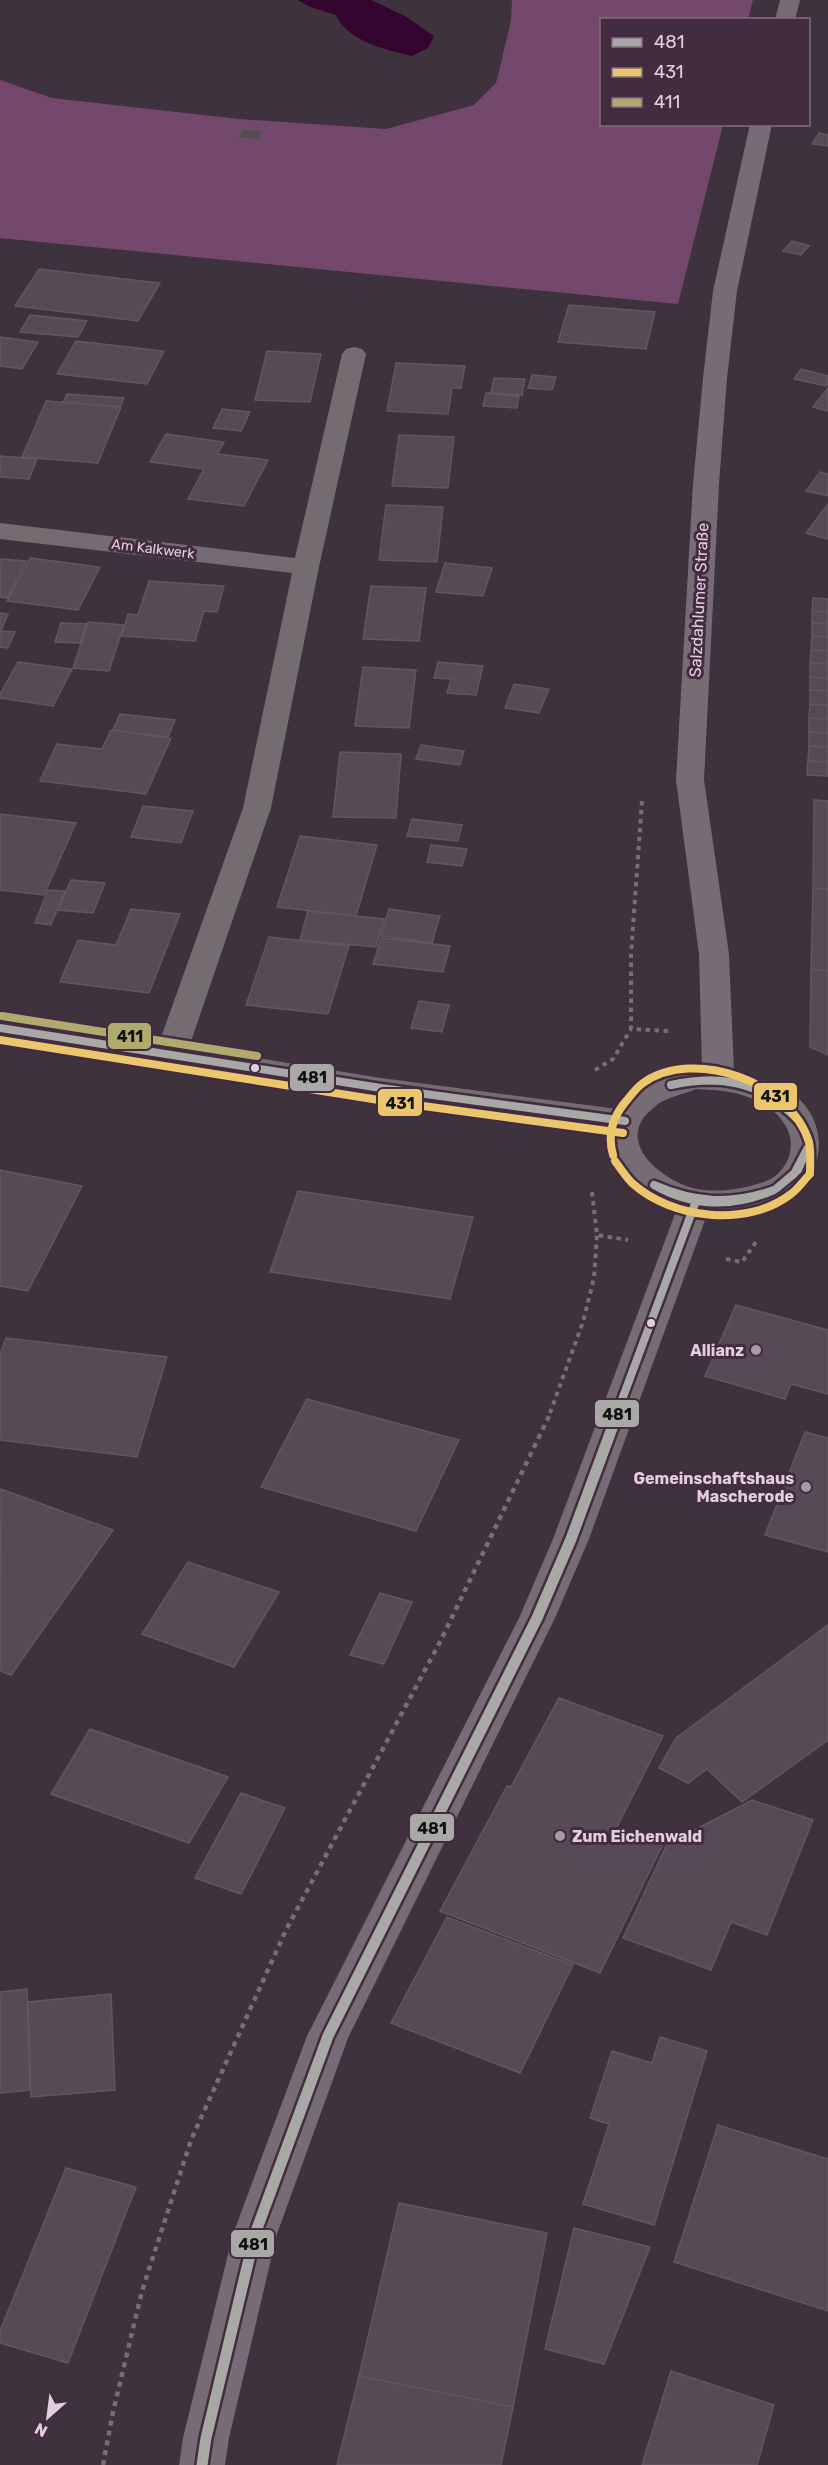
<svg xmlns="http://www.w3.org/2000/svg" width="828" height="2465" viewBox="0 0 828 2465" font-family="Rubik,sans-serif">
<rect width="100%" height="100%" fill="#3e323c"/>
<!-- green -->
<path fill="#74476d" d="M512,0H753L748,19L602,20V124L723,125L678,304L0,238V80L52,98L239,119L386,129L474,105L496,83L511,21Z"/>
<!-- water -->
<path fill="#34052f" d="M298,0H371L405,16L434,36L428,48L412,56C386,50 347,41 336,15L310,7Z"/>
<!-- building -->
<path fill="#564b54" stroke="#61575f" stroke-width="1.5" d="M243,128L263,131L257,140L237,138Z
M819,133L828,135V146L812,144Z
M792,241L809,246L801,255L783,251Z
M39,269L160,283L138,321L15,306Z
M569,305L655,312L646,349L558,342Z
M30,315L87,321L78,337L20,332Z
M0,337L38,342L22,369L0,366Z
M76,341L164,351L147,384L57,374Z
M267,351L321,354L310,402L255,400Z
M396,363L465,366L461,388H452L448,414L387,411Z
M801,369L828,376V384L826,386L794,379Z
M532,375L556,377L552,390L528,388Z
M494,378L525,379L522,395L491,393Z
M828,388V411L813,407Z
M486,393L519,396L517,408L483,406Z
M67,394L124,398L120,407L63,402Z
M46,401L121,407L98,463L22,457Z
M222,409L250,412L241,431L213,428Z
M166,434L224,442L217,454L268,460L244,506L188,499L204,469L150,462Z
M399,435L454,437L448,488L392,486Z
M0,456L37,459L29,479L0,477Z
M820,472L828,474V496L806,491Z
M828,504V539L806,533Z
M386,505L443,507L437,562L379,560Z
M30,558L100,567L78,610L7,601Z
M0,559L26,561L7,598L0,597Z
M445,563L492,568L483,596L436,592Z
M149,581L224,586L217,612L204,611L195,641L122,636L128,614L138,615Z
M371,586L426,588L419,641L363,639Z
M813,598L828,599V612L812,611Z
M812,611L828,612V624L812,623Z
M0,613L8,614L1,631L15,632L8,648L0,647Z
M88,622L124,625L109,671L73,668Z
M61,623L86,624L80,643L55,642Z
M812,623L828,624V637L812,636Z
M812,636L828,637V651L811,650Z
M811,650L828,651V664L810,663Z
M18,662L72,669L53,706L0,698V694Z
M438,662L483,666L476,695L447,693L451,679L434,678Z
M810,663L828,664V678L810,677Z
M363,667L416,670L409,728L355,726Z
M810,677L828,678V691L810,690Z
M514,684L549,689L539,713L505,708Z
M810,690L828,691V705L810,704Z
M810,704L828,705V719L809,718Z
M120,714L175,720L168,737L113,730Z
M809,718L828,719V733L809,732Z
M111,730L171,738L146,794L40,781L57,744L102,749Z
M809,732L828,733V747L809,746Z
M421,745L464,751L460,765L416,759Z
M809,746L828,747V762L808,761Z
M340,752L401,754L396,818L333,817Z
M808,761L828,762V776L807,775Z
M814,800L828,801V889L813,888Z
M143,806L193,811L181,843L131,837Z
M0,814L76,823L44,895L0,890Z
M412,819L462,825L458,841L407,836Z
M300,836L377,845L356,916L277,907Z
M431,845L467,849L462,866L427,862Z
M71,880L105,883L93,913L58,910Z
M813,888L828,889V971L811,969Z
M48,890L65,891L51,925L35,923Z
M131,909L180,914L149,993L60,982L78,940L116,945Z
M389,909L440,916L432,943L381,936Z
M308,911L384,919L376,947L300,940Z
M269,937L349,946L328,1014L246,1005Z
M381,938L450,946L443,972L373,964Z
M811,969L828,971V1055L810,1047Z
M419,1001L449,1005L442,1032L411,1028Z
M0,1170L82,1186L28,1291L0,1286Z
M298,1191L473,1217L450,1299L270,1272Z
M736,1305L828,1330V1394L791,1384L785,1399L705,1376Z
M6,1338L167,1357L137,1457L0,1440V1354Z
M307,1399L459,1440L416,1531L261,1487Z
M805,1432L828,1438V1552L765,1535Z
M1,1489L113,1530L11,1675L0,1671Z
M188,1562L279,1592L234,1667L142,1634Z
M380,1593L412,1602L384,1664L350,1655Z
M828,1625V1740L742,1802L707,1769L688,1783L659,1768L676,1738Z
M559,1698L663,1736L617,1827L663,1844L600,1973L440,1911L507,1786L511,1787Z
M90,1729L228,1777L189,1843L51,1794Z
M241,1793L285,1808L241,1894L195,1878Z
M752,1800L813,1820L767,1935L731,1922L711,1970L623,1938L667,1844Z
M447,1917L573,1965L520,2073L391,2023Z
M27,1989L30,2090L0,2093V1992Z
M111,1994L115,2090L31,2097L28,2002Z
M660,2037L707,2051L654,2225L583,2204L609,2124L590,2118L612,2051L652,2063Z
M718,2125L828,2159V2311L674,2262Z
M66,2168L136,2187L68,2363L0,2343V2331Z
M399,2203L547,2233L513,2407L359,2376Z
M574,2228L650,2247L604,2364L545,2349Z
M671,2371L774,2405L757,2465H642Z
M359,2376L513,2407L501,2465H337Z"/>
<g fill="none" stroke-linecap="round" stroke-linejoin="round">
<!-- path-far1 -->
<path stroke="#766f75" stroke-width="4" stroke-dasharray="4.5 4.5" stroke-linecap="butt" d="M642,801L631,955V1029L668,1031
M595,1070L613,1059L631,1029
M592,1192L597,1235L628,1240
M726,1259L742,1262L756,1242
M550,1413L583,1322L594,1278L597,1235"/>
<!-- path -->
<path stroke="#766f75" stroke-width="4.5" stroke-dasharray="5 5" stroke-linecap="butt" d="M103,2465L113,2412L142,2291L191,2140L286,1930L441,1640L551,1412"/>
<!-- minor -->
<path fill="#736d72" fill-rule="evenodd" d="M354,347L362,349L366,354L319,567L271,808L189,1047L381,1078L625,1110L636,1113L641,1121L636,1129L625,1132L381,1098L0,1038V1018L159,1043L243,808L292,573L0,539V523L295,558L342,354L346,349Z"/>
<!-- major -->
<path fill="#756d73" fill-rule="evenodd" d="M780,0H800L795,20H775Z
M750,124H772L737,291L727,378L719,484L704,780L729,954L734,1072C753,1077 773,1082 790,1092C828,1117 828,1169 793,1195C773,1207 732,1213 708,1212L589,1539L555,1618L348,2038L277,2234L229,2438L225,2465H179L183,2438L233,2234L307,2036L519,1618L553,1539L678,1206L647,1195L623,1175L606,1143L610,1118L638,1088L683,1072L702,1069L699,954L676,780L693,484L703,378L713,291ZM696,1089C716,1090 737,1091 755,1100C765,1105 777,1112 783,1122C799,1143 789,1173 764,1182C742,1189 719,1193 697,1189C670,1184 623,1152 642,1120C645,1115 653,1108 658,1104C668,1097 685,1094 696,1089Z"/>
<defs>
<path id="bus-1-far1" d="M0,1028L381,1088L625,1121
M671,1085C720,1074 765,1083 799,1121
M671,1085C725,1074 761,1082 799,1121
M654,1185C695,1203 732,1205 774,1190
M654,1185C692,1207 734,1208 774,1190
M777,1188L794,1174L807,1149
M777,1188L798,1170L807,1149
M617,1413L696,1201"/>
<path id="bus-1" d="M202,2465L206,2438L255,2234L328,2036L537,1618L571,1539L618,1412"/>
<path id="bus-2" d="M0,1040L379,1100L623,1133
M613,1155C607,1134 613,1116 627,1100C632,1094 637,1087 643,1083C694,1047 791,1082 809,1142C811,1151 810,1164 810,1174C804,1180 798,1189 791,1194C747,1228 672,1219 632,1183C626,1177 620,1168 615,1161"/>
<path id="bus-3" d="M2,1016L257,1056"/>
</defs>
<!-- bus-1-far1 casing -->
<use href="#bus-1-far1" stroke="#442c40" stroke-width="13"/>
<!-- bus-1 casing -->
<use href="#bus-1" stroke="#442c40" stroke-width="16"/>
<!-- bus-2 casing -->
<use href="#bus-2" stroke="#442c40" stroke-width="13"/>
<!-- bus-3 casing -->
<use href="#bus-3" stroke="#442c40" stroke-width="13"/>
<!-- bus-1-far1 -->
<use href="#bus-1-far1" stroke="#a8a8a6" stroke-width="8"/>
<!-- bus-1 -->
<use href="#bus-1" stroke="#a8a8a6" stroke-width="11"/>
<!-- bus-2 -->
<use href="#bus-2" stroke="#ebc66c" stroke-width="8"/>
<!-- bus-3 -->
<use href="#bus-3" stroke="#b0aa6f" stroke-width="8"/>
</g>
<!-- markers -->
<g fill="#e0d0dd" stroke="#442c40" stroke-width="2">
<circle cx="255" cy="1068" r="5"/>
<circle cx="651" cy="1323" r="5"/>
</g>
<g fill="#a799a5" stroke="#442c40" stroke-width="2">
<circle cx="756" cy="1350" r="6"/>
<circle cx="806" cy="1487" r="6"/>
<circle cx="560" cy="1836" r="6"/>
</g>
<g text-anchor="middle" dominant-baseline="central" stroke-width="6" stroke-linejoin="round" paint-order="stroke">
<!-- far-street labels -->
<g font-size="14" fill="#e0d0dd" stroke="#442c40">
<text transform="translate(153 549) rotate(7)">Am Kalkwerk</text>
</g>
<!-- street labels -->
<g font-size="16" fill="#e0d0dd" stroke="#442c40">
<text transform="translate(699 600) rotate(-87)">Salzdahlumer Straße</text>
</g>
<!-- poi labels -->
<g font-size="16" font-weight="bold" fill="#e0d0dd" stroke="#442c40" text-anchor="end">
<text x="744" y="1350">Allianz</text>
<text x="794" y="1478">Gemeinschaftshaus<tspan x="794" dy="18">Mascherode</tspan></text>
<text x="572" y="1836" text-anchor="start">Zum Eichenwald</text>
</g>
</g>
<g stroke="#442c40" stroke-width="2">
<rect x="107" y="1022" width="45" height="28" rx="6" fill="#b0aa6f"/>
<rect x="289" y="1063" width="46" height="29" rx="6" fill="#a8a8a6"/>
<rect x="753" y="1082" width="45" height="29" rx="6" fill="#ebc66c"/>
<rect x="377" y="1088" width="46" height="29" rx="6" fill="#ebc66c"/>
<rect x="594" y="1399" width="46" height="29" rx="6" fill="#a8a8a6"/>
<rect x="409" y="1813" width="46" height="29" rx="6" fill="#a8a8a6"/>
<rect x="230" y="2229" width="45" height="29" rx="6" fill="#a8a8a6"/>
</g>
<g font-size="16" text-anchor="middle" font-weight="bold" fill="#111">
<text x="130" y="1042">411</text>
<text x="312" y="1083">481</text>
<text x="775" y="1102">431</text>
<text x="400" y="1109">431</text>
<text x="617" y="1420">481</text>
<text x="432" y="1834">481</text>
<text x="253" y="2250">481</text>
</g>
<!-- legend -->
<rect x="600" y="18" width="210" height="108" fill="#442c40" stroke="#826e7f" stroke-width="1.5"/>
<rect x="612" y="38" width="30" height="9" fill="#a8a8a6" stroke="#826e7f" stroke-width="1.5"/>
<text x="654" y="48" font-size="18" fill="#e0d0dd">481</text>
<rect x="612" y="68" width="30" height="9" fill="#ebc66c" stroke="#826e7f" stroke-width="1.5"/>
<text x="654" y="78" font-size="18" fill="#e0d0dd">431</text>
<rect x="612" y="98" width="30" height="9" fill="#b0aa6f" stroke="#826e7f" stroke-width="1.5"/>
<text x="654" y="108" font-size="18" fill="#e0d0dd">411</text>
<!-- north arrow -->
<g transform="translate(48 2417) rotate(208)" stroke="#442c40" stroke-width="4.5" paint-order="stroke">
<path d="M0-4.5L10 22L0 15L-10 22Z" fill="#e0d0dd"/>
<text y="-9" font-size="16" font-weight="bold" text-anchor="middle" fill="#e0d0dd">N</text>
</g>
</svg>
